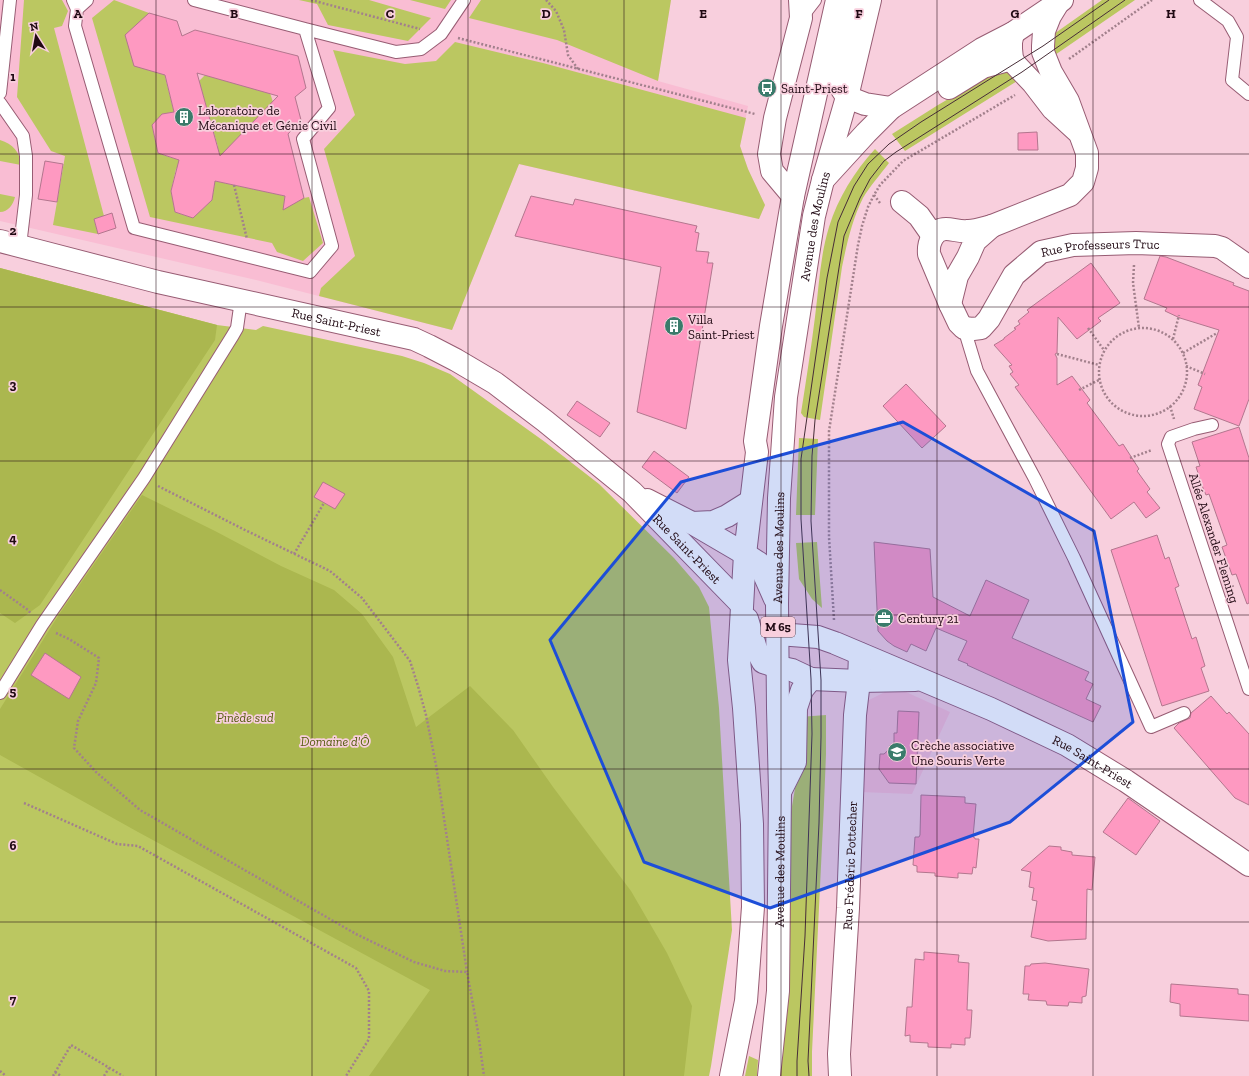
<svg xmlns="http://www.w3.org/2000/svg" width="1249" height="1076" viewBox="0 0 1249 1076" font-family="'Zilla Slab',serif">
<rect width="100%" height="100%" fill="#f8cfdd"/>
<!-- built -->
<path fill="#f9bdd3" d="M0,0H671L658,81L748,106L740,146L748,169L765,205L759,219L519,164L452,330L256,280L0,221Z
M895,687L950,712L912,794L860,792L865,702Z"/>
<!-- green -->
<path fill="#bbc761" d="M24,0H62L68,11L62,26L54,28L104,216L94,219L98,234L53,225L65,156L51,151L17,97Z
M114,0L149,13L174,112L162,114L152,125L158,153L172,158L187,155L195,156L176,169L171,191L175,212L193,218L212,200L215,181L285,196L284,202L293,204L304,198L309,197L323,243L303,261L277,252L272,243L150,217L92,18Z
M299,0H369L431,18L408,41L328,25L317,4Z
M410,0H451L445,9Z
M481,0H671L658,81L557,40L469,18Z
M1102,0H1135L1052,57L1051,36Z
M455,42L543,63L746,118L740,146L748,169L765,205L759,219L519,164L452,330L319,296L321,288L355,256L324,149L355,115L333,50L405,64L436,61Z
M1000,69L1006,70L1019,80L905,151L892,134L938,105Z
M205,75L270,93L273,102L212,165L208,157L218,147L199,81Z
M0,140C13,144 20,152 21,165L0,161Z
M875,149L889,163C880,175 870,186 863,198C852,220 847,243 842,267L820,420L804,417L801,413C806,381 811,349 815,317C819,287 820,256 829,227C838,198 854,172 875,149Z
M0,194L15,197C13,205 8,212 0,212Z
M0,268L217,325L256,330L263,326L402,356L424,363L450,374L545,442L599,484L674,558L699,587L709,607L719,708L732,930L711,1066L709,1076H0Z
M799,438L818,439L815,515H796Z
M817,542L822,608L812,599L799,579L796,543Z
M826,715V754L824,804L812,1052V1076H778L787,857L791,812L799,765V717Z
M749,1056L758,1060L757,1076H745Z"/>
<!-- forest -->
<path fill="#abb74f" d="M0,268L217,325L215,340L40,605L15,623L0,613Z
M142,495L215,531L281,566L334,590L362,614L393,657L416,727L470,686L513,730L553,787L631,891L667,953L692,1006L684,1076H369L430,990L138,832L0,755V709L58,616Z"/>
<!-- building -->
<path fill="#fe99c1" stroke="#b3768e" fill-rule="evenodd" d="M149,13L177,21L182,36L195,30L298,56L306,88L295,97L301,120L288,134L304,198L283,210L285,196L215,181L212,200L193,218L175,212L171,191L179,160L158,153L152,125L162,114L174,112L165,75L134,66L125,35ZM197,73L278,96L220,156Z
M1037,132L1038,150H1018V133Z
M45,161L63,164L57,202L38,199Z
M531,196L573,205L575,199L697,226L695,232L699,233L696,251L709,252L707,263H713L686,429L637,412L661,267L515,236Z
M112,213L116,228L98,234L94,219Z
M1160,256L1166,257L1234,283L1233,285L1249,291V399L1239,426L1194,409L1202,387L1198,385L1219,330L1180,318L1165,311L1167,308L1144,299Z
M1091,263L1120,303L1098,318L1101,321L1077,339L1058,317L1057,353L1055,354L1057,358V385L1072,376L1090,400L1087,403L1119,446L1123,444L1139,469L1137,471L1150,489L1147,492L1160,508L1146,518L1134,502L1111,519L1015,387L1019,385L1010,374L1013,372L1009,366L1012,365L994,345L1004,339V338L1016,329L1014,328L1020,324L1018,321L1029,312L1027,310Z
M906,384L946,426L922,448L883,406Z
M577,401L610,423L600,437L567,415Z
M1239,427L1249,458V603L1247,604L1236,574L1232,575L1222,547L1227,545L1209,494L1206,495L1203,488L1196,467L1200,466L1192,442Z
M654,451L689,477L677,493L642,467Z
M323,482L345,494L335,509L314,497Z
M1157,535L1165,559L1169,557L1176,578L1179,586L1175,588L1192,639L1196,637L1205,666L1201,668L1209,691L1162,706L1111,550Z
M874,542L930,549L933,597L970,616L986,580L1029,600L1012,638L1089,672L1085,680L1093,684L1086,699L1101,706L1093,722L967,665L968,664L958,660L967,641L936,628L926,651L911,644L907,652L894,646L887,641L878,631Z
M45,653L81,677L69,699L31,675Z
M1211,696L1227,714L1229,712L1249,734V805L1235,798L1174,728L1179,723L1190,718L1191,713Z
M898,711L919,712L916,784L889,783L879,769L880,754H884L894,745V733H897Z
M921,795L965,797V803L976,804L973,837L975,838V839H979L976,868L973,867L972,874L958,873V878L935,876V873L917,872V866L913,865L915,837H919L920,835Z
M1128,798L1160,821L1136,855L1103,832Z
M1049,846L1061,847V850L1072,852V855L1095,857L1092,890L1087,889L1086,939L1048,941L1031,937L1037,901L1032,900L1034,888L1029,887L1031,872L1021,870Z
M924,952L959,955L958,962L969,963L967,1010H972L971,1027L970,1038H965V1045L951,1044V1048L928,1047V1043L910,1042V1035L905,1036L907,1007H912L915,959L924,960Z
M1045,963L1089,969L1086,996L1082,997V1003L1069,1002L1068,1006L1047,1005L1046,1001L1028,1000L1029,994H1023L1025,966H1030L1031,964Z
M1171,984L1238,989V994L1249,995V1021L1180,1016V1004L1170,1002Z"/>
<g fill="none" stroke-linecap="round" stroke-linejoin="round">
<defs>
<path id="lane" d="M73,0L77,9L75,26L134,228L310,272L332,246L303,139L329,108L305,29L194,0
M1200,0L1228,21L1237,37L1232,80L1249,94
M77,9L87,0
M801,18L815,0
M305,29L396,52L421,49L441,34L464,0
M0,93L10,0
M0,103L23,136L26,156V195L20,246
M964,328L977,371L1035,479L1074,558L1151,727L1184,713
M1212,425L1194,429L1171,437L1168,444L1249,689
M0,693L42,625L144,478L233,335L237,328L241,300"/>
<g id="street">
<path d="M850,0L834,70L838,83L847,97L865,104L891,108"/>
<path d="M1013,33L1011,42V49L1012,59L1015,64L1033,83L1053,109L1077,131"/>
<path d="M949,88L983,67L1012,59"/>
<path d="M823,180L866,133L891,108L982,49L1013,33L1062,0"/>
<path d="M793,196L772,171L769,154L775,118L801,18L800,0"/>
<path d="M902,202L919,216L933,236"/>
<path d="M992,226L1070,195L1083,182L1087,168V153L1068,101L1051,72L1043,52V46L1044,31L1050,16L1058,3"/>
<path d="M992,226L975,241L968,257L957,276L950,304L929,254C928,243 933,229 946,229C953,229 960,232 968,231C976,231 984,228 992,226Z"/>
<path id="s1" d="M0,241L158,282L414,339L429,346L456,360L495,383L545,421L632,492L742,605"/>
<path id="s2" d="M950,304L959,323L964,328L973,329L981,328L989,319L1014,275L1041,252L1073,245L1136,243L1215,246L1222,248L1249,267"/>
<path d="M647,500L692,523L745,554"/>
<path d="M692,523L713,522L727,516L751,501"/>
<path id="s3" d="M778,634L818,637L835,643L991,709L1067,745L1126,781L1249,865"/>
<path d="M778,667L792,670L811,679"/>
<path d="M780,792L795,762L796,708L802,690L811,679L859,681L915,680"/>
<path id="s4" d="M840,1076L839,1054L848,908L855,715L859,681L860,654"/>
</g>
<g id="primary">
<path d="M745,554L759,563L775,599"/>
<path d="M747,619L756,649L763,662L778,667"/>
<path d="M731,1076L746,1001L753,907L752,824L744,708L739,660L745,554L757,452L755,441L771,326L793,196L837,0"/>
<path id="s5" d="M769,1076L778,991L780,792L778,708L777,604L779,498L786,397L814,216L823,180L847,97L870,0"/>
</g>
</defs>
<!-- lane casing -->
<use href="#lane" stroke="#975c73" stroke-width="14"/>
<!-- street casing -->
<use href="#street" stroke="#975c73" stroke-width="24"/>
<!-- primary casing -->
<use href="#primary" stroke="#975c73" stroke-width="24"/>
<!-- path -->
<path stroke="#a2808c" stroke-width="2.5" stroke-dasharray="2 2" stroke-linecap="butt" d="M311,0L420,29
M546,0L556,11L564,30L568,55L578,69
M458,38L755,114
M1069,59L1152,0
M234,185L247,239
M874,195L880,203
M1134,265L1133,283L1139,328
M1088,328L1104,350
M1099 372a44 44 0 1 1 88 0a44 44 0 1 1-88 0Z
M1173,339L1179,315
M1183,353L1217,333
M1057,354L1099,365
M1186,366L1205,374
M1079,390L1099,380
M1170,406L1174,419
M1130,458L1152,450
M158,486L245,530L330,571L362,598L410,661L418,686L426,715L436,765L467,972
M294,554L324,503
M0,590L28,610L31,614
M834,620L829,537V431L858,245L862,226L868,207L874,195L880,185L903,161L1015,95
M56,633L69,639L99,658L96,683L78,721L74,748L96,772L140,810L356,934L414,962L445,971L467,972L478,1032L484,1076
M24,803L117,844L138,846L356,968L369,991V1039L346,1076
M0,1071L6,1076
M55,1072L61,1076
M53,1076L71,1045L123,1076
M104,1076L109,1068"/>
<!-- lane -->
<use href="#lane" stroke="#fff" stroke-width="12"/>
<!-- street -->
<use href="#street" stroke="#fff" stroke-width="22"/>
<!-- primary -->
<use href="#primary" stroke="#fff" stroke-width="22"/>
<!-- tram -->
<path stroke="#472d37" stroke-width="1" d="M797,1076V1061L805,936L812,734L811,679L801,519V459L827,278L838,222L854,186L868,164L889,144L921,122L1043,46L1109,0
M809,1076L808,1061L819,823L821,737V680L811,521L812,456L815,420L844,236L860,198L870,179L884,161L896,152L1022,72L1125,0"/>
</g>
<!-- marked area -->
<path fill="#1d4ed8" fill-opacity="0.2" stroke="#1d4ed8" stroke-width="3" stroke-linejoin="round" d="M903,422L1094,531L1133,722L1010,822L770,908L644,862L550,640L681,482Z"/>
<!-- grid -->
<path fill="none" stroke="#200913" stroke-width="1" stroke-opacity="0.55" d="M156,0V1076M312,0V1076M468,0V1076M624,0V1076M781,0V1076M937,0V1076M1093,0V1076M0,154H1249M0,307H1249M0,461H1249M0,615H1249M0,769H1249M0,922H1249"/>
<!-- icons -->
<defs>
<symbol id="bus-disc" viewBox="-11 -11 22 22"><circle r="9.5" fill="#3a7b6b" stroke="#f8cfdd"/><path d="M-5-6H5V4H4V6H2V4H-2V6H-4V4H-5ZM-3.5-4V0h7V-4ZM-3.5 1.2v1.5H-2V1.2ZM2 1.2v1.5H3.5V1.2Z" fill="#fff"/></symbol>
<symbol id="building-disc" viewBox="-11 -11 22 22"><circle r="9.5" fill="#3a7b6b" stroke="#f8cfdd"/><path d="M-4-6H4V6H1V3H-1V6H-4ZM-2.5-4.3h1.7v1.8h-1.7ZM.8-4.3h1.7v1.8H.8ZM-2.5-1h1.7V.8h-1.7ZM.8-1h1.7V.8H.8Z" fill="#fff"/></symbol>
<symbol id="office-disc" viewBox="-11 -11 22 22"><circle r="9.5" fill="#3a7b6b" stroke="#f8cfdd"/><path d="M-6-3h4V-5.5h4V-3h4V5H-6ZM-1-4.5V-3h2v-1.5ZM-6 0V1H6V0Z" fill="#fff"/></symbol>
<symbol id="school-disc" viewBox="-11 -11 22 22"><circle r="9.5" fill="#3a7b6b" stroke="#f8cfdd"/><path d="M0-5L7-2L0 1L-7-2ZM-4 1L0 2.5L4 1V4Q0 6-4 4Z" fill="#fff"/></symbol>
</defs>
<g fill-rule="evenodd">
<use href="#bus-disc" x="756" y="77" width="22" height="22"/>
<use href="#building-disc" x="173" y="106" width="22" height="22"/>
<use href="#building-disc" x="663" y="315" width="22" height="22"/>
<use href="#office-disc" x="873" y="607" width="22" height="22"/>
<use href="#school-disc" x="886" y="741" width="22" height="22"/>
</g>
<g text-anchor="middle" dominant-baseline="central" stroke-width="3.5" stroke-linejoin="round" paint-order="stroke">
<!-- shield labels -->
<rect fill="#f8cfdd" stroke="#614450" stroke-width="1" x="761" y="617" width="34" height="20" rx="3"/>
<g font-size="12" font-weight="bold" fill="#200913">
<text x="778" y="627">M 65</text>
</g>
<!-- poi labels -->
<g font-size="13" fill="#200913" stroke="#f8cfdd" text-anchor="start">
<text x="781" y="88">Saint-Priest</text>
<text x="198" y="110">Laboratoire de<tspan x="198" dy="15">Mécanique et Génie Civil</tspan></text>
<text x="688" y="319">Villa<tspan x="688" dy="15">Saint-Priest</tspan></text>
<text x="898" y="618">Century 21</text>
<text x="911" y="745">Crèche associative<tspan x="911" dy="15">Une Souris Verte</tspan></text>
</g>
<!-- street labels -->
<g font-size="13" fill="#200913" stroke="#f8cfdd">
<text stroke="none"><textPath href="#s5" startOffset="853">Avenue des Moulins</textPath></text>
<text stroke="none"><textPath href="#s2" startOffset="203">Rue Professeurs Truc</textPath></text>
<text stroke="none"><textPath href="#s1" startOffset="346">Rue Saint-Priest</textPath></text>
<text transform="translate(1214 538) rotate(72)">Allée Alexander Fleming</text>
<text stroke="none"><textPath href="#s1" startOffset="772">Rue Saint-Priest</textPath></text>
<text stroke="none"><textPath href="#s5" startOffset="529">Avenue des Moulins</textPath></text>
<text stroke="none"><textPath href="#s3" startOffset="342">Rue Saint-Priest</textPath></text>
<text stroke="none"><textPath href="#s4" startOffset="211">Rue Frédéric Pottecher</textPath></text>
<text stroke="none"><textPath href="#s5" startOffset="205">Avenue des Moulins</textPath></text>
</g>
<!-- park labels -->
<g font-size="13" font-style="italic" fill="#565d11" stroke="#f8cfdd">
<text x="245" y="717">Pinède sud</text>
<text x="335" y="741">Domaine d'Ô</text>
</g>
</g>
<g font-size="13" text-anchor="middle" font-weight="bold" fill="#200913" stroke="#f8cfdd" stroke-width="3.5" stroke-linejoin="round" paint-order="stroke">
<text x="78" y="18">A</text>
<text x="234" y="18">B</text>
<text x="390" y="18">C</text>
<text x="546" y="18">D</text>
<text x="703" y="18">E</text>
<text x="859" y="18">F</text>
<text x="1015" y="18">G</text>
<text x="1171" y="18">H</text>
<text x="13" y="81">1</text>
<text x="13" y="235">2</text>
<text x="13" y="389">3</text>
<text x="13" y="543">4</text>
<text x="13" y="696">5</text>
<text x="13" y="850">6</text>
<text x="13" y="1004">7</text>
</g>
<!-- north arrow -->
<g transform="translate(36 36) rotate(349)" stroke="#f8cfdd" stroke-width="3" paint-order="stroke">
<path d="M0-3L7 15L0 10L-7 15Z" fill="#200913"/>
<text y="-6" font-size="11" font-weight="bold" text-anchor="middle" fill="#200913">N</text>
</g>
</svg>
